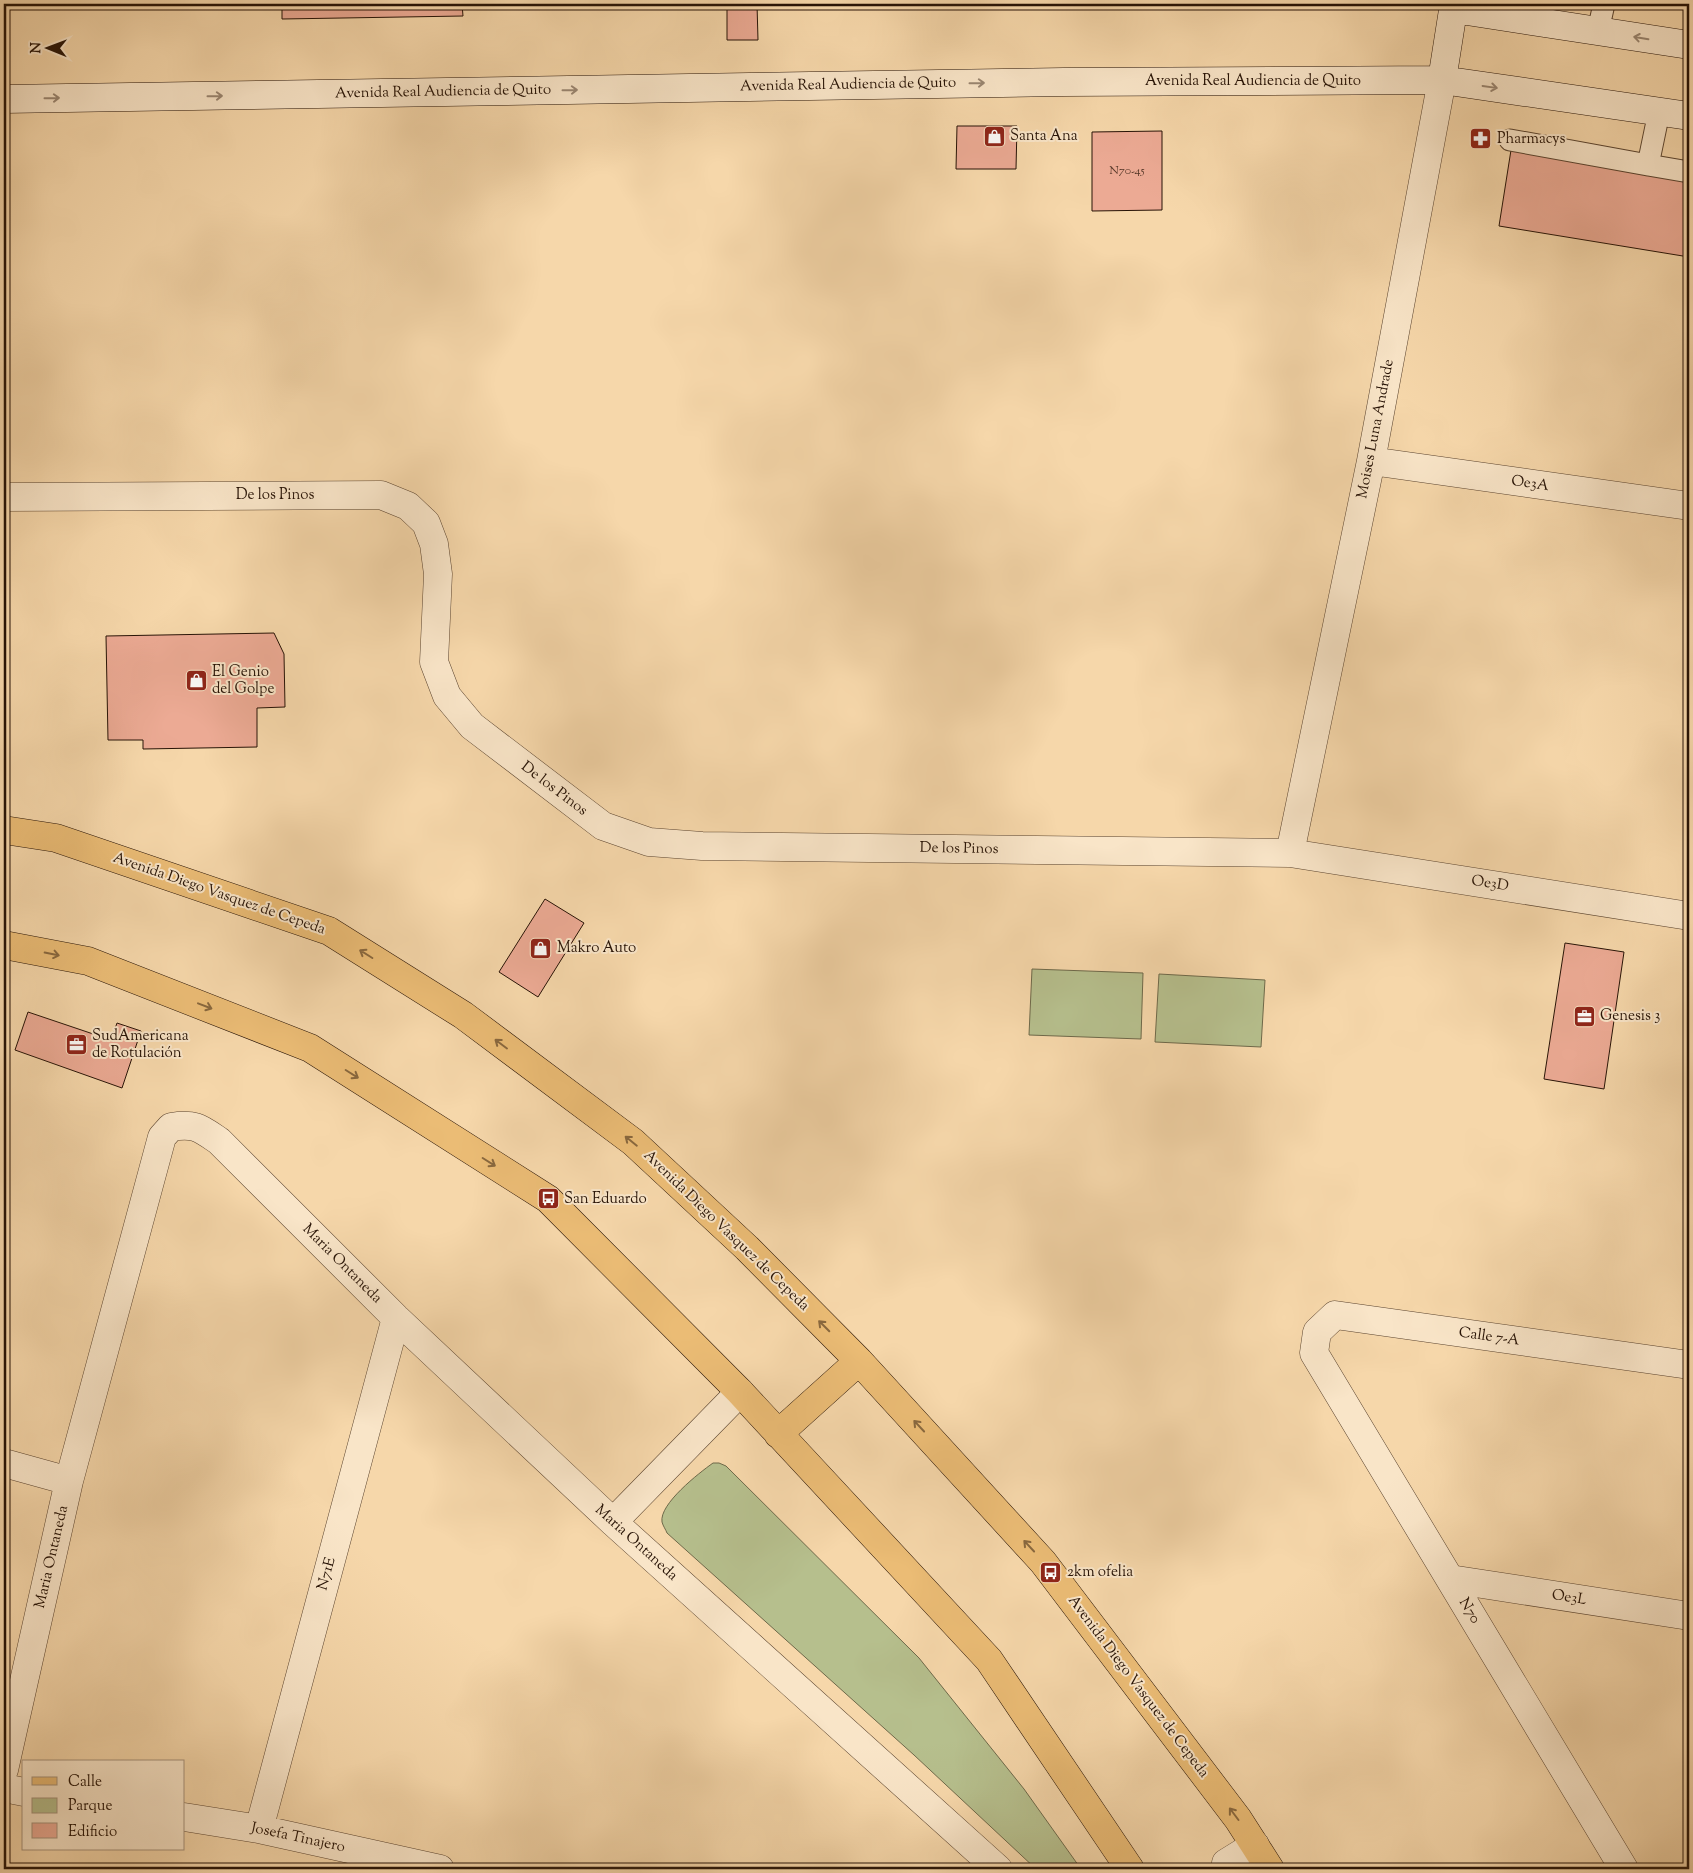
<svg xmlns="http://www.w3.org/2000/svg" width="1693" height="1873" viewBox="0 0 1693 1873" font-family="'Sorts Mill Goudy',serif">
<rect width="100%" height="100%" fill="#f6d7aa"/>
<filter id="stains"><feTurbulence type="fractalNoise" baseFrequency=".004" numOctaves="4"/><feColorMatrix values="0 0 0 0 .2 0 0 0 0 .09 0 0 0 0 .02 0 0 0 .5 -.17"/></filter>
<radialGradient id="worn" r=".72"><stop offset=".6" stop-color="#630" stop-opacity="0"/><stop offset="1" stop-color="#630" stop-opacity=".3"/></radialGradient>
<!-- green -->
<path fill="#b6bf8d" stroke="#6e694a" d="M1032,969L1143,973L1141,1039L1029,1035Z
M1159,974L1265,980L1261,1047L1155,1042Z
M713,1463H719L726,1466L919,1658L1024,1789L1081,1869H1036L914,1755L667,1533C666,1530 663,1526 662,1522C659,1504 699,1473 713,1463Z"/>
<!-- building -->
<path fill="#ecaa94" stroke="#271306" d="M282,4H462L463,16L282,19Z
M727,4H757L758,40H727Z
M1218,4H1380V6Z
M957,126H1017L1016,169H956Z
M1162,131V210L1092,211V132Z
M1511,150L1689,179V257L1499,226Z
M274,633L284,654L285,707L257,708V747L143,749V740H108L106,636Z
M545,899L584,923L538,997L499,972Z
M1565,943L1624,952L1604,1089L1544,1079Z
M28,1012L111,1040L117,1023L141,1031L122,1088L15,1050Z"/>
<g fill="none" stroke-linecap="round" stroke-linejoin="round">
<defs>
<path id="service" d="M1598,31L1604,4
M1510,140L1648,165L1659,112
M1648,165L1689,172"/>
<path id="pedestrian" d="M1230,1869L1226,1863L1255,1845"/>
<path id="minor" d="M1371,461L1689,506
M4,497L381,495L408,506L426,523L434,544L438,574L434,662L447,696L472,726L603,826L649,842L702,846L1290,853L1689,916
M1290,853L1371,461L1442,80
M4,1463L69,1481
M613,1522L740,1392
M1450,1579L1689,1616
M4,1770L69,1481L162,1137L171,1127C195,1123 200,1128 219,1141L396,1318L613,1522L998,1869
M4,1788L24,1792
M184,1817L259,1829L440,1869
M259,1829L396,1318
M1624,1869L1314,1353L1317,1332L1335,1315L1689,1365"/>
<path id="secondary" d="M1454,9L1689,45
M1442,80L1454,4
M4,99L1064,82L1442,80L1689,116"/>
<path id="primary" d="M4,830L56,838L329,931L463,1015L633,1142L747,1248L859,1361L1043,1562L1238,1819L1270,1869
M4,945L88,961L310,1048L548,1199L740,1392L989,1660L1130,1869
M778,1434L859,1361"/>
</defs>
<!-- service casing -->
<use href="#service" stroke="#5b442f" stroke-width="23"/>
<!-- pedestrian casing -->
<use href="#pedestrian" stroke="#5b442f" stroke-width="29"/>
<!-- minor casing -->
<use href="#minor" stroke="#5b442f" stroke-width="29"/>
<!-- secondary casing -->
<use href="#secondary" stroke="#271306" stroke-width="29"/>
<!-- primary casing -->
<use href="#primary" stroke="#271306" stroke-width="29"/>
<!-- service -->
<use href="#service" stroke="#f9e5c8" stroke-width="21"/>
<!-- pedestrian -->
<use href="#pedestrian" stroke="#f9e5c8" stroke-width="28"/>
<!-- minor -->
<use href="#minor" stroke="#f9e5c8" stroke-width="28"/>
<!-- secondary -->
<use href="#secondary" stroke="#f9e5c8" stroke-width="28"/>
<!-- primary -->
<use href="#primary" stroke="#ebbc75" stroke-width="28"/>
</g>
<!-- one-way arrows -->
<defs><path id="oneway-shaft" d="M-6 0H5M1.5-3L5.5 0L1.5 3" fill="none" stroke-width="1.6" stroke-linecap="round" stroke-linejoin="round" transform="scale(1.25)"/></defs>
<g stroke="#9a8671">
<use href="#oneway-shaft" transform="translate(1641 38) rotate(-171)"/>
<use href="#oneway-shaft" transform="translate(977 83) rotate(-1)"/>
<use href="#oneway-shaft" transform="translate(1490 87) rotate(8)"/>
<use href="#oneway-shaft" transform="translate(570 90) rotate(-1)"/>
<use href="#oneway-shaft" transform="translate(215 96) rotate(-1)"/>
<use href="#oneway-shaft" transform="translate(52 98) rotate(-1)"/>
</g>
<g stroke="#89683e">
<use href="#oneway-shaft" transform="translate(52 954) rotate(11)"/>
<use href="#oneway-shaft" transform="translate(366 954) rotate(-148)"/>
<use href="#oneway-shaft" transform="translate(205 1006) rotate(21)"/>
<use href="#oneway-shaft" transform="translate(501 1044) rotate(-143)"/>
<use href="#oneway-shaft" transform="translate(352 1074) rotate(32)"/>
<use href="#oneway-shaft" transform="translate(631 1141) rotate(-141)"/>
<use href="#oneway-shaft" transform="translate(489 1162) rotate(32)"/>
<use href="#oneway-shaft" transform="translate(824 1326) rotate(-135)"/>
<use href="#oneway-shaft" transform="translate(919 1426) rotate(-133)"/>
<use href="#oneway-shaft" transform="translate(1029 1546) rotate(-133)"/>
<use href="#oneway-shaft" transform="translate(1234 1814) rotate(-127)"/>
</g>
<!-- icons -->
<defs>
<symbol id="shop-square" viewBox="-11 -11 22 22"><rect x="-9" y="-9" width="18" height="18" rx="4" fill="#8f2418" stroke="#f9e5c8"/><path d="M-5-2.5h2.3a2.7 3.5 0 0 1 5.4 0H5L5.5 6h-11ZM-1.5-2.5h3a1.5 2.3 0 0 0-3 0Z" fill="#fff"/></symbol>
<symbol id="pharmacy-square" viewBox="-11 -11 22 22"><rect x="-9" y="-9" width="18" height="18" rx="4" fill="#8f2418" stroke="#f9e5c8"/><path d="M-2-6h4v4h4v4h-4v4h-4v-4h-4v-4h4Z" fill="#fff"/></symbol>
<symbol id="office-square" viewBox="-11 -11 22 22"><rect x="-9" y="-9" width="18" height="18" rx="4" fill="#8f2418" stroke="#f9e5c8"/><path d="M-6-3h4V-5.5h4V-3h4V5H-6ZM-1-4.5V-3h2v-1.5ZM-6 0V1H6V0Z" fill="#fff"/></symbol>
<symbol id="bus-square" viewBox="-11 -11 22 22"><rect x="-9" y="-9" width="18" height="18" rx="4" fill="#8f2418" stroke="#f9e5c8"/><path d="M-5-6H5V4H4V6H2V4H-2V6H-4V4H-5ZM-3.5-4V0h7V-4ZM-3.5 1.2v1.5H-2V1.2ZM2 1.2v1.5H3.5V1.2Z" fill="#fff"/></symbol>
</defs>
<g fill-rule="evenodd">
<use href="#shop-square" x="982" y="124" width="25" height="25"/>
<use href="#pharmacy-square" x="1468" y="126" width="25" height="25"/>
<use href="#shop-square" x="184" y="668" width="25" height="25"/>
<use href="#shop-square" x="528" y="936" width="25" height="25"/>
<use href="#office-square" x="1572" y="1004" width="25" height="25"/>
<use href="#office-square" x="64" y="1032" width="25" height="25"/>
<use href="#bus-square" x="536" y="1186" width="25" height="25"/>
<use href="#bus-square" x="1038" y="1560" width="25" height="25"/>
</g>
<g text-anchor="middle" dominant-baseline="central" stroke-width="4" stroke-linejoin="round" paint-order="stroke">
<!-- number labels -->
<g font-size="12" fill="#58392a">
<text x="1127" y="171">N70-45</text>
</g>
<!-- street labels -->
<g font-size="15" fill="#271306" stroke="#f9e5c8">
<text x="1253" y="81">Avenida Real Audiencia de Quito</text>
<text transform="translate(848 85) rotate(-1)">Avenida Real Audiencia de Quito</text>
<text transform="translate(443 92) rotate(-1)">Avenida Real Audiencia de Quito</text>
<text transform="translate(1376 429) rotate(-79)">Moises Luna Andrade</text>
<text transform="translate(1530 484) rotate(8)">Oe3A</text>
<text x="275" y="495">De los Pinos</text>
<text transform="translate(554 789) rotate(37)">De los Pinos</text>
<text transform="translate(959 849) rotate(1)">De los Pinos</text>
<text transform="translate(1490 884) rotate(9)">Oe3D</text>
<text transform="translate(219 894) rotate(19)">Avenida Diego Vasquez de Cepeda</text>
<text transform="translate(726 1231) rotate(44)">Avenida Diego Vasquez de Cepeda</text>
<text transform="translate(342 1264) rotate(45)">Maria Ontaneda</text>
<text transform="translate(1489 1337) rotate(8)">Calle 7-A</text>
<text transform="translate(636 1543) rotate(42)">Maria Ontaneda</text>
<text transform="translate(52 1557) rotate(-77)">Maria Ontaneda</text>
<text transform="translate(327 1574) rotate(-75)">N71E</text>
<text transform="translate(1569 1598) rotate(9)">Oe3L</text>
<text transform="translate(1469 1611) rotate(59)">N70</text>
<text transform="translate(1138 1687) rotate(53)">Avenida Diego Vasquez de Cepeda</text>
<text transform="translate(298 1838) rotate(12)">Josefa Tinajero</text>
</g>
<!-- poi labels -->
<g font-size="15" fill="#271306" stroke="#f9e5c8" text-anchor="start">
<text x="1010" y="136">Santa Ana</text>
<text x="1497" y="139">Pharmacys</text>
<text x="212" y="672">El Genio<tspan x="212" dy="17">del Golpe</tspan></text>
<text x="557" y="948">Makro Auto</text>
<text x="1600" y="1016">Genesis 3</text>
<text x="92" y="1036">SudAmericana<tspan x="92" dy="17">de Rotulación</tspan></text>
<text x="564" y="1199">San Eduardo</text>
<text x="1067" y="1572">2km ofelia</text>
</g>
</g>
<!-- margin -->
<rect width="1693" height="1873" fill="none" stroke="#f6d7aa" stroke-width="20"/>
<rect x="5" y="5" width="1683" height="1863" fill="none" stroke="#271306" stroke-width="2.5"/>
<rect x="10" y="10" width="1673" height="1853" fill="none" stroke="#271306"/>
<!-- legend -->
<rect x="22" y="1760" width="162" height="90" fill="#f9e5c8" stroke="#a5917a"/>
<rect x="32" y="1777" width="25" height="8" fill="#ebbc75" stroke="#a5917a"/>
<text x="68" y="1786" font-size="15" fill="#271306">Calle</text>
<rect x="32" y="1798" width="25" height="15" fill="#b6bf8d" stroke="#a5917a"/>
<text x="68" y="1810" font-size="15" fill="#271306">Parque</text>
<rect x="32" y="1823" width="25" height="15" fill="#ecaa94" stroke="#a5917a"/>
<text x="68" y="1836" font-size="15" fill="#271306">Edificio</text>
<!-- north arrow -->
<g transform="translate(48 48) rotate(271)" stroke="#f9e5c8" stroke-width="4" paint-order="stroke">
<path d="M0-4L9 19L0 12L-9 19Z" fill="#271306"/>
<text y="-8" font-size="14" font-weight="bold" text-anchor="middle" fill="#271306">N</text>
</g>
<rect width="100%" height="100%" filter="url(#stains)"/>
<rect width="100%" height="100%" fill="url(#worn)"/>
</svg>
